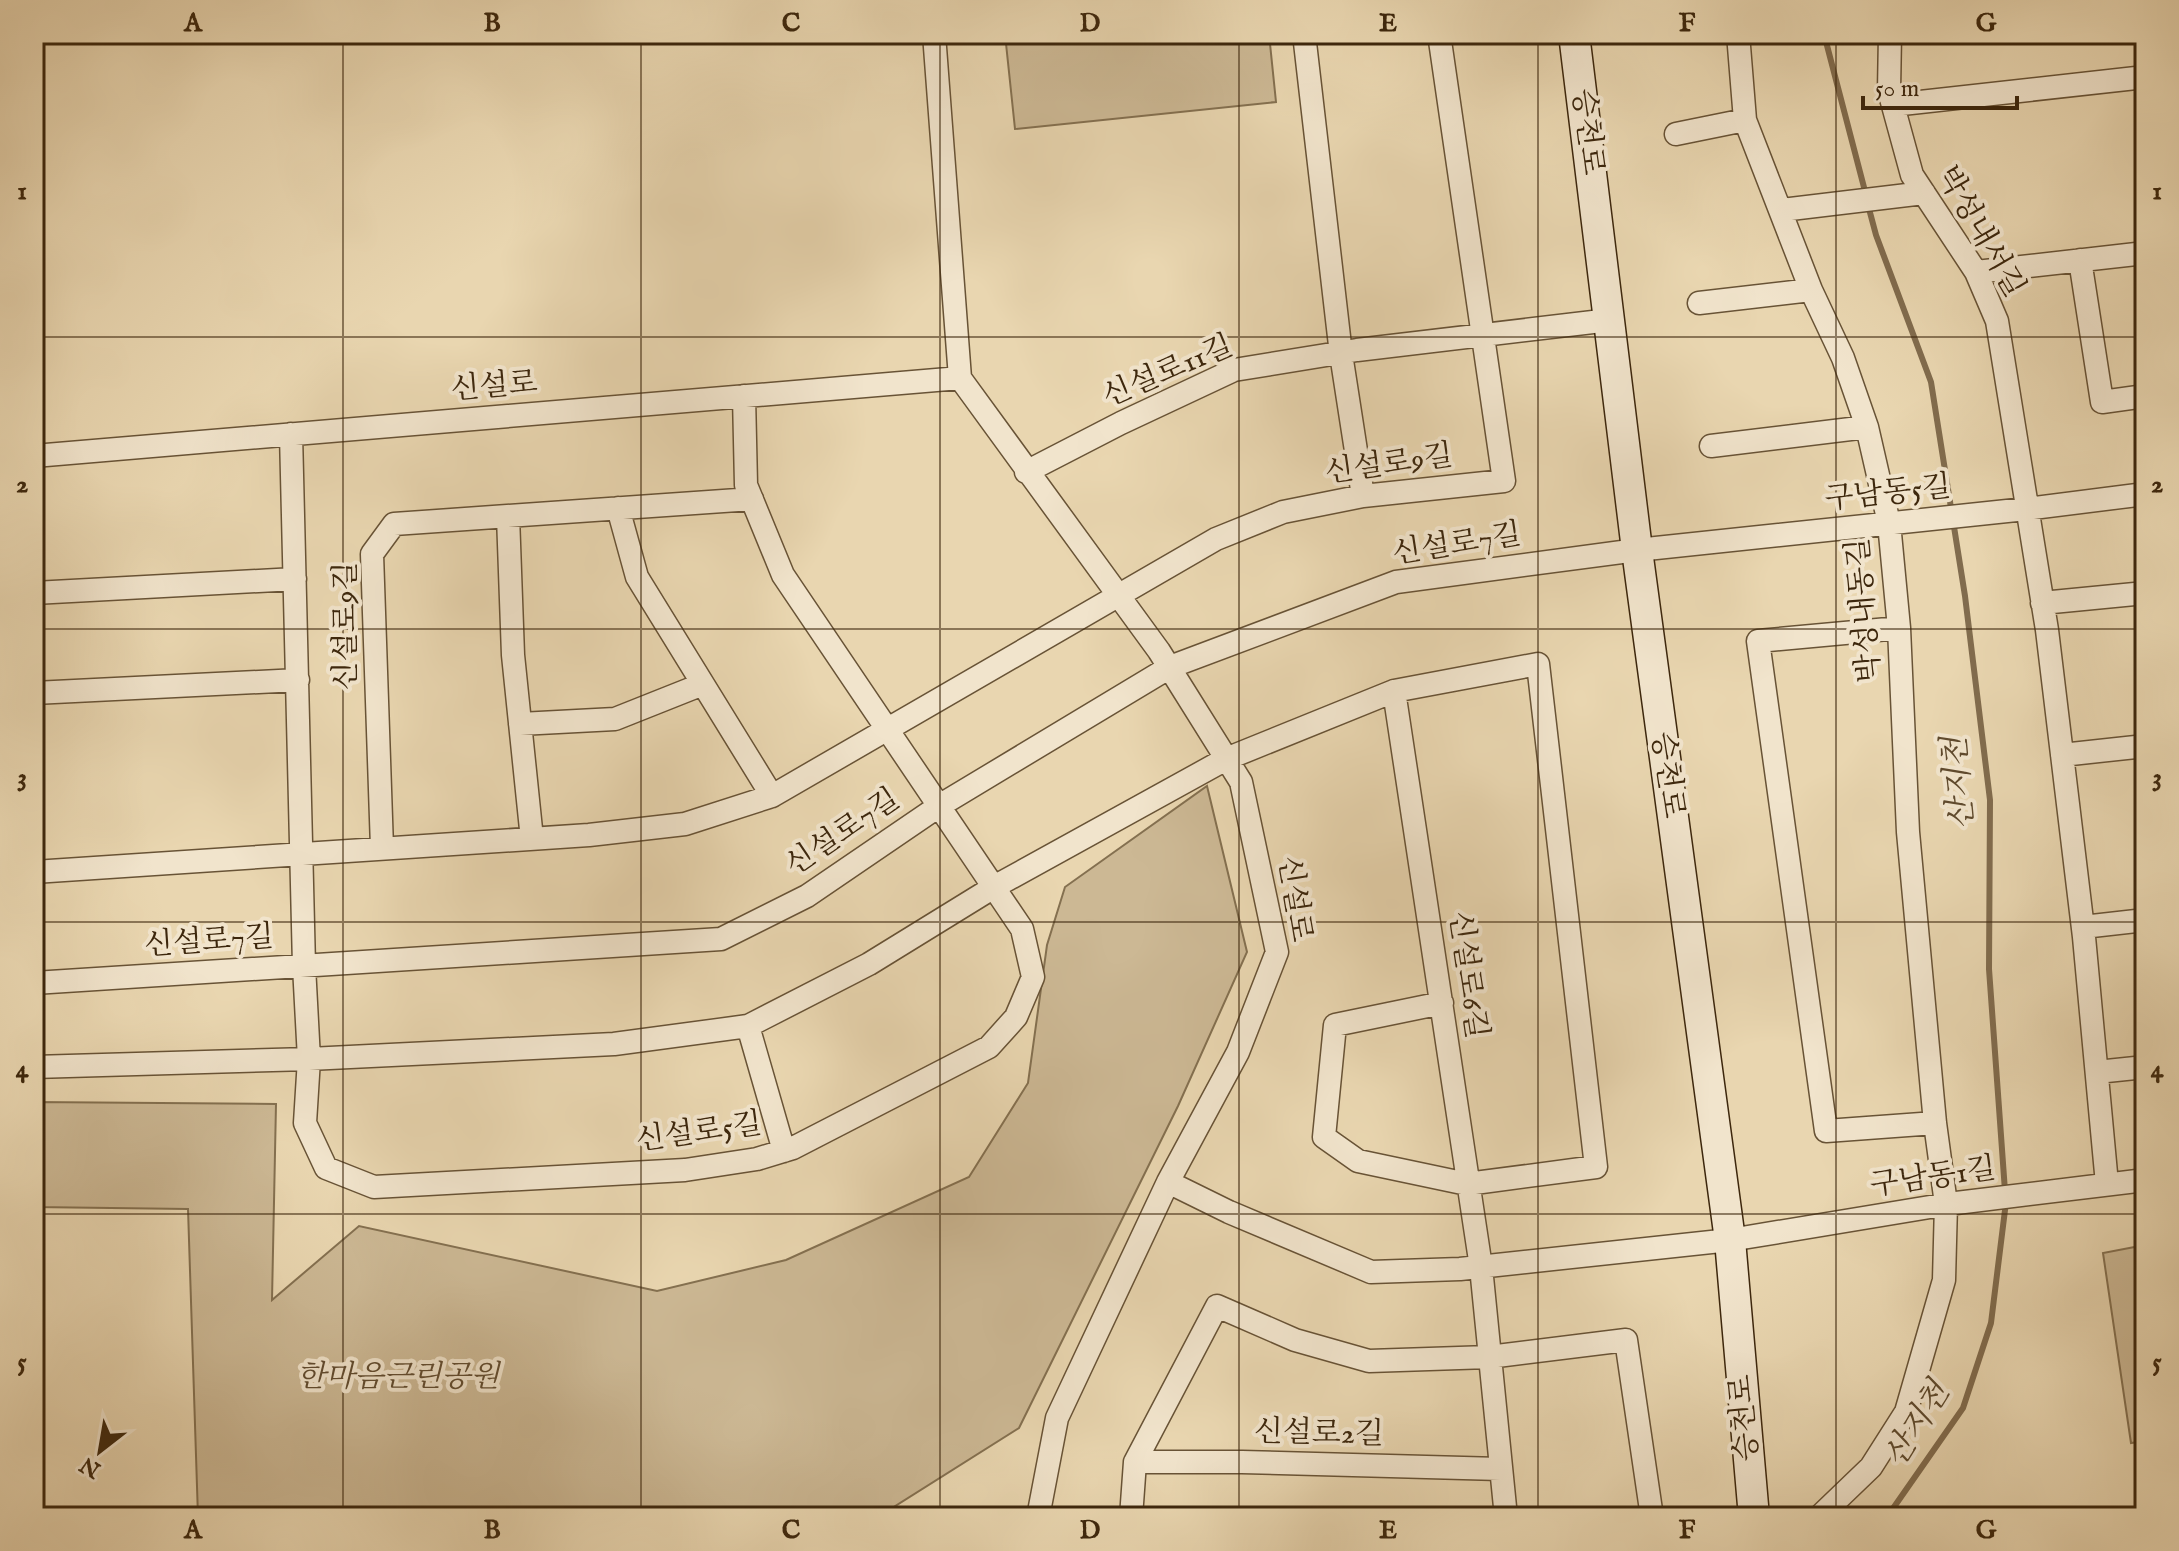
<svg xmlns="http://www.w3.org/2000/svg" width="2179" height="1551" viewBox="0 0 2179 1551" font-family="'IM FELL English','Noto Serif KR',serif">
<rect width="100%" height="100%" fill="#e9d6b0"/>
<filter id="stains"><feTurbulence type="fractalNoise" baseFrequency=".0025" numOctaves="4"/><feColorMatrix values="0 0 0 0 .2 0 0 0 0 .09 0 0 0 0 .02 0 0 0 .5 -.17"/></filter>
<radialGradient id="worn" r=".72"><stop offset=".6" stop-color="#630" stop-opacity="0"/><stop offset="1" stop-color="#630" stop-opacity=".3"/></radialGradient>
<!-- green -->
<path fill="#ccb894" stroke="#847050" stroke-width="2" d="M1005,34H1269L1276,102L1015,129Z
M1207,786L1247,952L1178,1106L1019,1428L892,1508L864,1517H198L188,1209L34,1207V1102L276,1104L272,1300L359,1226L657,1291L786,1260L969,1177L1028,1083L1047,945L1065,887Z
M2145,1245V1441L2131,1443L2103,1253Z"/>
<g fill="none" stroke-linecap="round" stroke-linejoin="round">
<!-- stream -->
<path stroke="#816c4e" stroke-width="6" d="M1824,34L1866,195
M1868,205L1876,235L1931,382L1965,596L1990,800L1989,969L2005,1191
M1887,1517L1963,1408L1991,1323L2006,1202"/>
<defs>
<path id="street" d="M934,34L960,378L1159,651L1241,782L1277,952L1238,1052L1168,1182L1057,1418L1038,1517
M1304,34L1341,354L1363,496
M1738,34L1745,120L1811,290L1843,358L1867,427L1889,523L1899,628L1908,832L1935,1123L1946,1204L1944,1280L1906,1412L1871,1467L1819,1517
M1890,34L1889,91L1912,175L1976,272L1997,321L2047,630L2084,937L2107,1184
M1893,105L2145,77
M1676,134L1745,120
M1782,210L1924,193
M2080,260L2102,402L2145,396
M1976,272L2145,253
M1699,303L1811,290
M291,434L304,966L309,1059L305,1123L326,1168L374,1187L685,1170L757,1159L793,1148L989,1047L1016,1017L1033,977L1022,929L783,575L746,485L744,396
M1711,446L1867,427
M34,456L960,378
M1026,472L1121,423L1234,370L1357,350L1610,320
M618,508L637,577L772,796
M508,516L513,655L532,839
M34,593L295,579
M2042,603L2145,593
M1899,628L1758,641L1826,1131L1935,1123
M1394,691L1481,1267L1506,1517
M34,693L298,680
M520,724L615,719L703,684
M2062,755L2145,746
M382,848L372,554L394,524L752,499
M34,872L589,835L685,824L772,796L1216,539L1283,512L1363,496L1504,481L1439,34
M2083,927L2145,920
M34,983L721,939L807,896L939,806L1170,667L1396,582L1637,550L2026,509L2145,494
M748,1026L784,1151
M34,1067L309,1059L614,1044L748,1026L869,964L994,887L1226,759L1394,691L1538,664L1596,1167L1467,1184L1358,1161L1324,1137L1335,1025L1442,1003
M2097,1072L2145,1067
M1168,1182L1229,1212L1371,1272L1460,1269L1730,1240L1948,1204L2145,1180
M1135,1462H1242L1500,1469
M1131,1517L1135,1462L1217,1306L1295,1340L1369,1361L1489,1357L1626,1340L1652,1517"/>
<path id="secondary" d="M1574,34L1637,550L1730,1240L1754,1517"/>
</defs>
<!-- street casing -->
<use href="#street" stroke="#685336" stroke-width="25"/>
<!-- secondary casing -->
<use href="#secondary" stroke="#3d270d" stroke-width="33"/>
<!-- street -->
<use href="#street" stroke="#f1e4cc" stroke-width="22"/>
<!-- secondary -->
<use href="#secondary" stroke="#f1e4cc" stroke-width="30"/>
</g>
<!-- grid -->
<path fill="none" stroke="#3d270d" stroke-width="2" stroke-opacity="0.55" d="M343,34V1517M641,34V1517M940,34V1517M1239,34V1517M1538,34V1517M1836,34V1517M34,337H2145M34,629H2145M34,922H2145M34,1214H2145"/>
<g text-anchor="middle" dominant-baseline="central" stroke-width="8" stroke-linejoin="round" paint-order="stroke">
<!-- street labels -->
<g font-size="30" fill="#3d270d" stroke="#f1e4cc">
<text transform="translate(1587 132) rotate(83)">승천로</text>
<text transform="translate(1980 232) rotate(60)">박성내서길</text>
<text transform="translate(1168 372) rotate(-23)">신설로11길</text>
<text transform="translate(494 387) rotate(-5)">신설로</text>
<text transform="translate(1389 465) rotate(-8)">신설로9길</text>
<text transform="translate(1888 494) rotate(-6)">구남동5길</text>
<text transform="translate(1457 545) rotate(-9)">신설로7길</text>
<text transform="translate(1865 610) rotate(-95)">박성내동길</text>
<text transform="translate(347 626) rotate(-90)">신설로9길</text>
<text transform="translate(1667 775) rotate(82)">승천로</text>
<text transform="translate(843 833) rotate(-34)">신설로7길</text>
<text transform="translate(1294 899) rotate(81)">신설로</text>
<text transform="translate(209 942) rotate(-4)">신설로7길</text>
<text transform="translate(1467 975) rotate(82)">신설로6길</text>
<text transform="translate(699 1133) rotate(-8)">신설로5길</text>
<text transform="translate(1933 1178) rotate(-8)">구남동1길</text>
<text transform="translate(1745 1418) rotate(-95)">승천로</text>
<text transform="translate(1319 1434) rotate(1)">신설로2길</text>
</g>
<!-- park labels -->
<g font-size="30" font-style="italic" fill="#614b2f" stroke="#f1e4cc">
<text x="398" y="1378">한마음근린공원</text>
</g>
<!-- water labels -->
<g font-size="32" font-style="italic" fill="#5f4a2d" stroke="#f1e4cc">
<text transform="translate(1960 783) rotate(-95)">산지천</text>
<text transform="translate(1918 1425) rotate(-58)">산지천</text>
</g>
</g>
<!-- margin -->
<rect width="2179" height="1551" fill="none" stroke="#e9d6b0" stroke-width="88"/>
<!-- north arrow -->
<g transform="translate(100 1451) rotate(211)" stroke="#f1e4cc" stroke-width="6" paint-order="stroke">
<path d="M0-6L14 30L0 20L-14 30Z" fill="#3d270d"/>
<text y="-12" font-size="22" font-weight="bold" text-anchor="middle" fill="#3d270d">N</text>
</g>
<!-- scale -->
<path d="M1863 96v12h154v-12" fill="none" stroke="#3d270d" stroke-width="4"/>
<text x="1875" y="96" font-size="24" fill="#3d270d" stroke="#f1e4cc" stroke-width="6" paint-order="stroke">50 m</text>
<rect x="44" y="44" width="2091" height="1463" fill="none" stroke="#3d270d" stroke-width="3"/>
<g font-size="26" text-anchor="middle" font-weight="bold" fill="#3d270d">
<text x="193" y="31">A</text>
<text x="492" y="31">B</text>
<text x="791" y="31">C</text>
<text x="1090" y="31">D</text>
<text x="1388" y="31">E</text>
<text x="1687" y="31">F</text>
<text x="1986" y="31">G</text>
<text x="22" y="199">1</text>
<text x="2157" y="199">1</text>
<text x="22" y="492">2</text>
<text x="2157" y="492">2</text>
<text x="22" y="785">3</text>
<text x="2157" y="785">3</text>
<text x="22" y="1077">4</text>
<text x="2157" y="1077">4</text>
<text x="22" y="1370">5</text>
<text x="2157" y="1370">5</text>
<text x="193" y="1538">A</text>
<text x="492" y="1538">B</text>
<text x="791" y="1538">C</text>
<text x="1090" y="1538">D</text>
<text x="1388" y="1538">E</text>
<text x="1687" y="1538">F</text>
<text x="1986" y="1538">G</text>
</g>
<rect width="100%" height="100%" filter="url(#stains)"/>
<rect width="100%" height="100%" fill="url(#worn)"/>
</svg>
